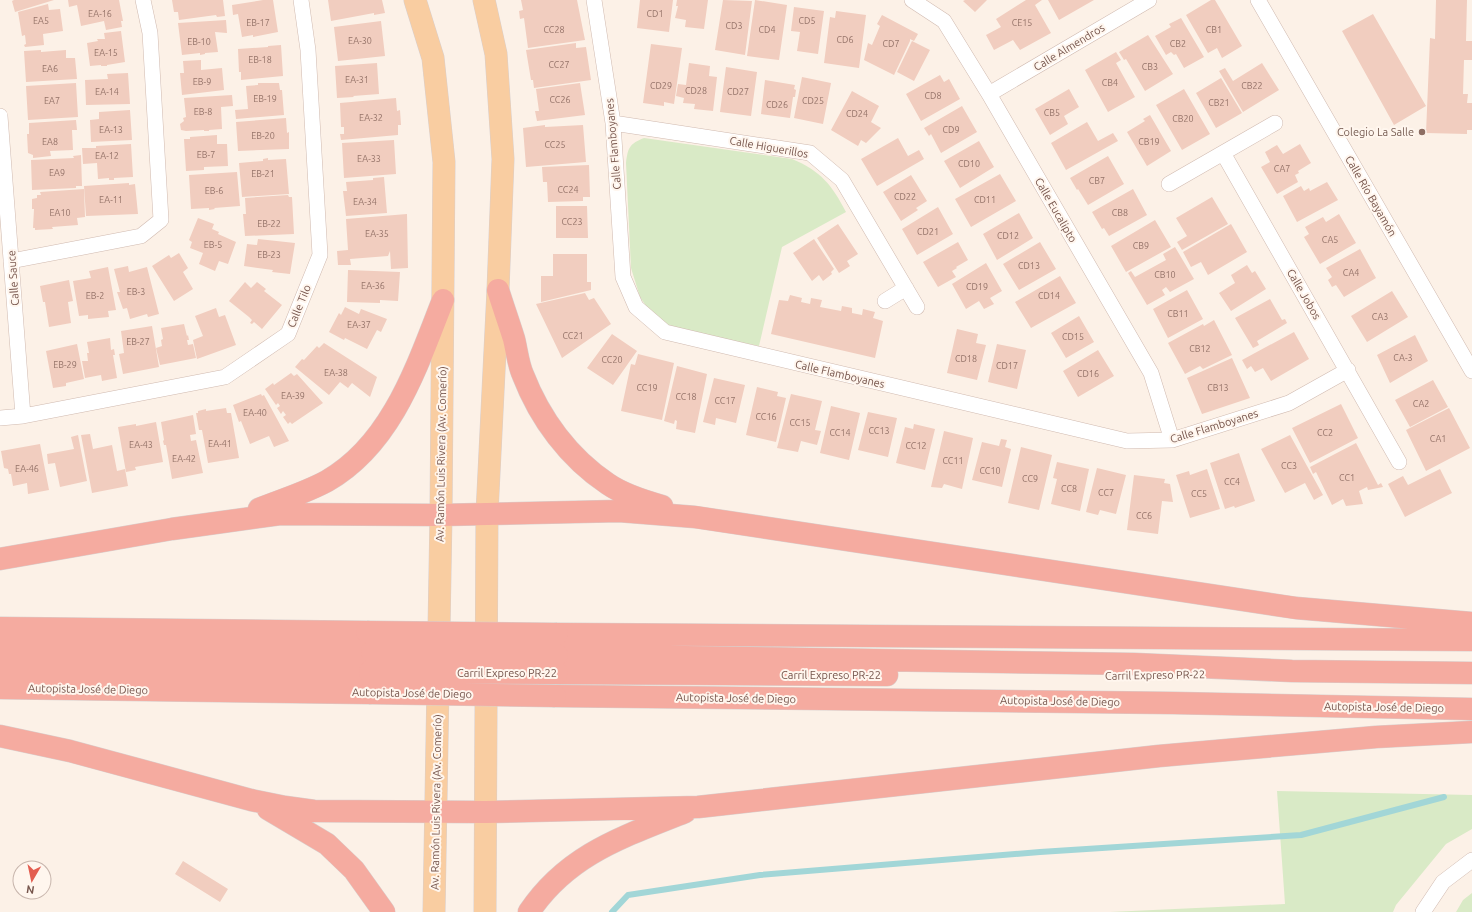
<svg xmlns="http://www.w3.org/2000/svg" width="1472" height="912" viewBox="0 0 1472 912" font-family="Ubuntu,sans-serif">
<rect width="100%" height="100%" fill="#fcf1e7"/>
<!-- green -->
<path fill="#d9eac6" d="M644,138L792,159C821,171 832,185 846,212L782,247L759,346L668,328L654,318L640,297L631,268L626,163C628,148 629,144 644,138Z
M1277,791L1472,795V829L1446,844L1396,905L1393,912H1110L1285,904Z
M1472,893V912H1456L1463,900Z"/>
<g fill="none" stroke-linecap="round" stroke-linejoin="round">
<!-- stream -->
<path stroke="#a2d6d7" stroke-width="6" d="M612,912L628,895L760,875L1040,852L1301,835L1444,797"/>
</g>
<!-- building -->
<path fill="#f1cdbf" d="M14,0H54L15,12L12,1Z
M68,0H119L123,21H121L122,27L106,30L104,21L81,26L77,5L69,7Z
M172,0H223L225,16L217,17L216,15L179,20L178,12H174Z
M263,0H273L278,32L253,37V35L242,37L238,14L233,15L232,5Z
M328,0H382L385,13L374,15V13L331,21Z
M521,0H577L585,40L528,48L524,18L520,19L519,11L523,10Z
M640,0H673L669,32L637,28Z
M677,0H708L704,29L685,27L686,20L675,18L678,6H676Z
M723,0L752,1L745,55L715,50Z
M755,0L787,5L779,60L747,56Z
M965,0H987L975,12L963,1Z
M1026,0H1042L1035,5L1051,33L1020,50L1013,40L994,50L986,35L1001,27L996,19Z
M1048,0H1094L1059,20Z
M1211,0H1215L1242,46L1222,58L1217,48L1208,53L1186,15Z
M1436,0H1467L1466,41H1472V60H1464L1463,94H1468L1467,103H1472V130H1467V134L1426,133L1430,38L1435,39Z
M48,4L49,10L60,9L63,31L43,34L44,45L25,47L24,45L26,44L25,35L22,36L18,12Z
M794,7L824,11L818,54L797,51L800,32L791,31Z
M836,11L866,15L859,68L824,63L830,17L835,18Z
M1373,14L1426,106L1394,125L1342,31Z
M882,15L918,34L914,41L910,39V41L894,75L864,60L868,43L872,45L880,26L877,24Z
M1181,18L1204,57L1184,68L1176,54L1174,55L1171,52L1166,55L1155,36L1171,27L1169,24Z
M226,20L227,33L215,32L218,52L205,53V54L200,55V53L182,55L178,23Z
M381,21L385,56L338,61L334,27Z
M121,31L125,62L107,65V66H101V65L90,66L87,43L98,41L97,39H105L104,33Z
M1148,35L1173,74L1145,91L1126,59L1124,60L1119,52Z
M912,41L930,50L914,81L897,72Z
M576,43V48L586,47L591,80L534,88L533,80H531L526,50Z
M651,44L682,48L674,104L664,102V106L643,103Z
M281,45L283,76L241,80V72H239L238,49L268,47V46Z
M41,50V52L66,50V58H75L77,79L26,82L24,51Z
M1116,52L1121,60L1116,63L1135,97L1108,112L1085,70Z
M201,60V70L222,68L224,90L182,95L180,73H184L183,61Z
M377,63L379,94L353,96L354,97L337,98L335,66Z
M689,63L710,66L709,76L717,77L713,111L694,109L695,104L683,103L684,98L676,96L678,84L686,85Z
M1262,63L1279,90L1243,112L1219,71L1225,68L1233,81Z
M726,67L757,72L751,116L720,112Z
M128,73L130,104L86,105L85,80L108,79L107,74Z
M940,75L944,82L949,79L960,99L921,121L906,94Z
M802,77L831,83L823,124L794,118Z
M1221,78L1242,113L1216,128L1196,93Z
M765,80L795,85L794,89L796,90L795,97H793L790,118L761,114Z
M76,83L78,117L28,120L26,86Z
M258,83H279L280,90H282L284,115L236,119L235,110L248,109L246,86L258,85Z
M580,83L585,115L537,121L535,111H539L536,89Z
M1069,89L1079,107L1064,116L1068,124L1050,135L1035,109Z
M1184,89L1210,134L1182,150L1156,105Z
M852,91L879,106L871,122L881,128L866,143L861,140L858,146L831,130Z
M232,95L233,106L221,107L222,129L209,130V131H204V130L186,131L181,130L180,124L184,121L183,118L186,117L184,98Z
M396,98L397,111L400,110L401,125H398V135L341,140L340,134H344V127H341L340,103Z
M962,106L977,132L941,153L931,134L929,136L924,128Z
M130,110L132,140L91,142L90,120L99,119V112Z
M1150,115L1171,151L1147,166L1127,132L1145,121L1143,119Z
M286,118L287,133L289,132V149L238,151L236,122Z
M76,120L77,130H72L73,150L50,151L51,156L33,158V155L28,153L27,134H29V123Z
M1087,122L1098,141L1113,133L1118,141L1066,170L1051,143Z
M545,125V127L583,125L586,162L526,167L523,128Z
M217,135V144H227L228,166L204,167V170L186,171L184,139H190V137Z
M898,138L908,156L919,150L924,159L877,186L861,159Z
M394,140L396,174L344,178L342,143Z
M979,141L994,167L960,188L944,161Z
M131,144L133,177L114,178V180H109V178L98,179L97,163L83,164L82,148H96V146Z
M1300,144L1311,163L1298,171L1299,173L1295,175L1298,182L1277,194L1261,167L1270,162L1265,152L1277,145L1283,154Z
M81,155L82,186H76V188L32,190L31,160L74,158L73,156Z
M1108,156L1124,184L1088,205L1078,189L1077,190L1070,178Z
M268,158V160L286,159L289,194L242,197L239,163L263,161V159Z
M589,165L590,197H583V201L548,202L547,182H543L542,167Z
M237,172L240,206L214,208L215,209L209,210V208L191,209L189,175Z
M1000,174L1016,201L971,227L955,199Z
M911,175L927,201L916,208L918,210L901,221L883,192Z
M384,177L387,213L346,216L343,191H347L346,182L373,180V178Z
M1327,182L1338,200L1297,222L1283,196L1301,186L1304,191L1309,188L1310,191Z
M129,183V185L135,184L138,214L86,216L84,186Z
M84,189L85,217L77,218L78,225L52,227L53,229L35,230V228H33L34,209H32V199L37,198V195H41L40,192Z
M1133,189L1147,215L1109,236L1104,228L1102,229L1092,212Z
M288,195L289,197H292L294,234L245,236L243,214H246L245,198Z
M1212,197L1228,224L1182,250L1177,242L1187,236L1176,218Z
M556,206H587L588,238H556Z
M938,207L953,234L917,255L902,229Z
M1019,213L1033,238L997,260L983,234Z
M407,214L408,268L391,269L390,251L388,256L350,259L351,265H338L337,251L348,250L346,219Z
M1339,214L1356,243L1320,264L1304,237L1309,234L1305,227L1323,217L1326,222Z
M198,218L214,224L212,229L219,232L218,234L236,242L228,264L219,261L215,271L199,264L203,253L190,248L192,242L189,240Z
M1155,220L1171,247L1126,272L1111,246Z
M838,224L858,254L847,261L850,266L839,273L817,238Z
M1231,224L1247,252L1208,275L1201,262L1191,267L1183,252Z
M258,239L295,243L290,274L272,272L273,270L244,266L247,244L257,245Z
M814,239L834,269L831,272L832,274L823,281L819,275L812,281L793,253Z
M958,242L968,260L956,267L957,268L952,271L956,277L938,287L923,262Z
M1040,242L1056,269L1019,290L1003,264Z
M1175,247L1194,279L1170,292L1166,287L1162,290L1165,295L1147,305L1128,273L1131,271L1135,277L1166,260L1163,254Z
M1360,249L1376,278L1344,297L1336,285L1332,287L1328,280L1332,277L1326,268Z
M179,253L188,268L183,272L193,289L174,301L152,266L169,255L171,258Z
M553,254H587V282H591V290L541,302V276H553Z
M986,263L1002,291L990,298L994,304L984,309L979,301L966,309L952,284Z
M1247,265L1252,273L1255,271L1266,289L1231,311L1219,293L1235,283L1231,275Z
M128,266L129,272L147,267L159,314L148,317L147,314L130,319L127,308L123,309L117,292H120L114,269Z
M108,267L116,310L108,311L109,317L88,319V315L79,316L73,281L91,278L89,271Z
M348,270L400,272L398,301L380,300V303L347,302Z
M1060,276L1076,303L1031,328L1015,302Z
M69,280L73,301L68,302L71,323L49,327L45,302H43L40,286Z
M245,282L251,288L257,282L266,289L264,291L282,305L262,329L254,322L252,324L250,323L252,320L249,317L229,301Z
M1187,290L1203,319L1168,338L1153,309Z
M1392,291L1408,317L1367,342L1351,316Z
M585,293L589,300L594,298L611,324L562,358L536,304Z
M790,295L802,298L801,302L810,304L811,298L822,300L820,307L841,311L842,306L852,308V313L862,315L863,309L875,312L873,318L883,321L875,358L771,334L779,300L788,301Z
M1270,299L1282,320L1285,319L1287,323L1257,341L1259,345L1253,348L1235,318Z
M345,307L359,314L361,309L387,319L381,332L377,330L367,349L345,338L344,340L329,332L339,313L341,315Z
M216,308L219,317L225,315L236,345L197,359L193,340L203,336L195,316Z
M1079,316L1094,342L1066,358L1051,333Z
M1214,320L1232,355L1203,369L1200,366L1185,374L1168,343L1203,324L1204,326Z
M184,324L187,336L188,335L189,340H187L188,345L193,344L196,358L160,365L156,348L162,346L161,340L163,339L161,328Z
M152,326L159,367L123,374L119,354L124,353L121,331Z
M957,329L978,334L976,343L986,345L977,380L947,373Z
M1294,332L1309,359L1271,381L1263,368L1255,372L1251,366L1247,369L1242,360Z
M612,334L637,351L613,385L587,368Z
M1415,335L1428,361L1390,383L1377,355Z
M110,338L111,350L114,349L115,355H113L117,378L102,381L101,375L85,378L82,361H88L87,353H89L87,342Z
M324,343L377,377L370,397L352,383L348,388L340,382L329,395L295,367L302,359L304,360L317,346L319,348Z
M77,344L84,379L66,383V386L53,388L46,351Z
M997,344L1026,350L1017,389L988,382Z
M1098,350L1114,376L1078,397L1063,371Z
M638,354L674,363L662,420L621,411L631,364L635,365Z
M1232,358L1250,398L1202,414L1187,378Z
M677,366L707,374L695,433L676,429L677,421L675,420L674,424L664,421Z
M291,373L294,376L297,374L323,403L292,424L290,422L288,424L283,417L286,415L283,411L281,414L277,408L280,406L278,403L276,405L265,389L273,383L274,385Z
M714,378L745,385L736,423L716,418L715,425L703,422Z
M1433,380L1448,407L1410,427L1395,400Z
M757,387L778,392L777,396L786,398L776,442L746,435Z
M261,394L262,396L264,395L289,441L274,447L269,436L250,444L241,421L239,422L233,405Z
M791,394L822,401L815,430L821,431L817,445L801,441L798,452L777,448Z
M1341,404L1358,438L1310,463L1292,428Z
M831,406L860,413L849,460L820,453Z
M226,408L227,413H231L239,458L208,463L202,430H199L196,413H198V411L206,409V411Z
M1449,408L1470,448L1426,471L1406,430Z
M868,412L897,418L888,457L858,450Z
M193,415L196,434L190,435L191,441L196,440L203,473L172,479L166,445H164L163,441L164,440L161,422Z
M156,422L163,462L135,467L136,470L126,472L118,427L136,424V426Z
M914,424L935,429L925,470L896,463L905,427L913,429Z
M944,431L973,438L962,489L944,484L942,488L931,487Z
M90,434L93,449L112,445L117,471L125,469L128,486L92,493L81,435Z
M78,435L87,481L60,487L55,463L48,464L47,454L74,449L71,437Z
M1290,435L1323,495L1314,500L1305,483L1285,493L1261,449Z
M1001,439L1007,440L1005,447L1011,449L1002,487L972,480L982,442L999,446Z
M1356,443L1378,485L1381,483L1383,487L1368,490L1367,487L1359,491L1363,504L1346,506L1343,499L1332,505L1316,472L1313,474L1310,467Z
M40,444L49,490L28,494L27,483L13,486L11,474H9L8,469L4,468L1,451Z
M1021,447L1052,455L1039,510L1008,503Z
M1239,453L1255,501L1235,508L1234,506L1225,509L1210,463Z
M1057,462L1089,469L1080,511L1051,504L1057,479L1053,478Z
M1097,468L1126,475L1116,514L1100,510L1098,515L1086,512Z
M1207,469L1220,509L1190,518L1176,475L1189,471L1190,475Z
M1440,469L1452,493L1405,517L1388,484L1403,476L1408,485Z
M1134,475L1165,479L1164,483L1170,484L1173,502L1162,501L1158,534L1127,530Z
M183,861L228,889L220,902L175,874Z"/>
<g fill="none" stroke-linecap="round" stroke-linejoin="round">
<defs>
<path id="street" d="M594,0L613,123L623,277L636,307L665,332L1127,441L1172,440L1289,403L1348,370
M912,0L944,21L989,94L1151,373L1172,440
M1258,0L1472,371
M989,94L1149,0
M0,116L23,416
M613,123L810,153L842,180L917,307
M1223,153L1399,462
M1169,184L1275,123
M11,261L141,236L161,220L150,33L143,0
M885,301L906,288
M0,418L23,416L225,377L288,334L320,255L308,50L301,0
M1423,912L1443,882L1472,860"/>
<path id="primary" d="M415,0L433,58L444,162L441,515L434,912
M484,0L496,54L503,159L498,290L487,513L485,912"/>
<path id="highway" d="M498,290C503,306 509,323 514,339C517,351 518,364 523,375C540,419 569,458 608,484C624,495 644,501 662,506
M259,509C281,500 305,493 327,481C392,444 417,366 443,300
M0,559L172,529L280,514L441,515L619,511L695,517L1296,608L1472,623
M0,628L367,632
M557,634L1472,640
M0,647L372,652
M557,655L1134,664L1292,671L1472,673
M0,667L370,672
M557,673L887,675
M0,688L369,693
M555,696L1173,703L1472,709
M0,736L70,751L251,800L285,807L314,811L486,812L698,807L1159,756L1376,737L1472,732
M268,809L327,844L354,870L384,912
M529,912C568,854 623,837 685,812"/>
</defs>
<!-- street casing -->
<use href="#street" stroke="#d0bab0" stroke-width="16"/>
<!-- primary casing -->
<use href="#primary" stroke="#d9cfcd" stroke-width="23"/>
<!-- highway casing -->
<use href="#highway" stroke="#d9cfcd" stroke-width="23"/>
<!-- street -->
<use href="#street" stroke="#fff" stroke-width="15"/>
<!-- primary -->
<use href="#primary" stroke="#f9cda1" stroke-width="22"/>
<!-- highway -->
<use href="#highway" stroke="#f5aba0" stroke-width="22"/>
<defs>
<path id="highway-bridge" d="M367,632L557,634
M372,652L557,655
M370,672L557,673
M369,693L555,696"/>
</defs>
<!-- highway-bridge casing -->
<use href="#highway-bridge" stroke="#d9cfcd" stroke-width="23" stroke-linecap="butt"/>
<!-- highway-bridge -->
<use href="#highway-bridge" stroke="#f5aba0" stroke-width="22"/>
</g>
<!-- markers -->
<circle fill="#8d6e63" stroke="#fff6ee" stroke-width="1.5" cx="1422" cy="132" r="4"/>
<g text-anchor="middle" dominant-baseline="central" stroke-width="4" stroke-linejoin="round" paint-order="stroke">
<!-- number labels -->
<g font-size="9" fill="#957369">
<text x="100" y="14">EA-16</text>
<text x="655" y="14">CD1</text>
<text x="41" y="21">EA5</text>
<text x="807" y="21">CD5</text>
<text x="258" y="23">EB-17</text>
<text x="1022" y="23">CE15</text>
<text x="734" y="26">CD3</text>
<text x="554" y="30">CC28</text>
<text x="767" y="30">CD4</text>
<text x="1214" y="30">CB1</text>
<text x="845" y="40">CD6</text>
<text x="360" y="41">EA-30</text>
<text x="199" y="42">EB-10</text>
<text x="891" y="44">CD7</text>
<text x="1178" y="44">CB2</text>
<text x="106" y="53">EA-15</text>
<text x="260" y="60">EB-18</text>
<text x="559" y="65">CC27</text>
<text x="1150" y="67">CB3</text>
<text x="50" y="69">EA6</text>
<text x="357" y="80">EA-31</text>
<text x="202" y="82">EB-9</text>
<text x="1110" y="83">CB4</text>
<text x="661" y="86">CD29</text>
<text x="1252" y="86">CB22</text>
<text x="696" y="91">CD28</text>
<text x="107" y="92">EA-14</text>
<text x="738" y="92">CD27</text>
<text x="933" y="96">CD8</text>
<text x="265" y="99">EB-19</text>
<text x="560" y="100">CC26</text>
<text x="52" y="101">EA7</text>
<text x="813" y="101">CD25</text>
<text x="1219" y="103">CB21</text>
<text x="777" y="105">CD26</text>
<text x="203" y="112">EB-8</text>
<text x="1052" y="113">CB5</text>
<text x="857" y="114">CD24</text>
<text x="371" y="118">EA-32</text>
<text x="1183" y="119">CB20</text>
<text x="111" y="130">EA-13</text>
<text x="951" y="130">CD9</text>
<text x="263" y="136">EB-20</text>
<text x="50" y="142">EA8</text>
<text x="1149" y="142">CB19</text>
<text x="555" y="145">CC25</text>
<text x="206" y="155">EB-7</text>
<text x="107" y="156">EA-12</text>
<text x="369" y="159">EA-33</text>
<text x="969" y="164">CD10</text>
<text x="1282" y="169">CA7</text>
<text x="57" y="173">EA9</text>
<text x="263" y="174">EB-21</text>
<text x="1097" y="181">CB7</text>
<text x="568" y="190">CC24</text>
<text x="214" y="191">EB-6</text>
<text x="905" y="197">CD22</text>
<text x="111" y="200">EA-11</text>
<text x="985" y="200">CD11</text>
<text x="365" y="202">EA-34</text>
<text x="60" y="213">EA10</text>
<text x="1120" y="213">CB8</text>
<text x="572" y="222">CC23</text>
<text x="269" y="224">EB-22</text>
<text x="928" y="232">CD21</text>
<text x="377" y="234">EA-35</text>
<text x="1008" y="236">CD12</text>
<text x="1330" y="240">CA5</text>
<text x="213" y="245">EB-5</text>
<text x="1141" y="246">CB9</text>
<text x="269" y="255">EB-23</text>
<text x="1029" y="266">CD13</text>
<text x="1351" y="273">CA4</text>
<text x="1165" y="275">CB10</text>
<text x="373" y="286">EA-36</text>
<text x="977" y="287">CD19</text>
<text x="136" y="292">EB-3</text>
<text x="95" y="296">EB-2</text>
<text x="1049" y="296">CD14</text>
<text x="1178" y="314">CB11</text>
<text x="1380" y="317">CA3</text>
<text x="359" y="325">EA-37</text>
<text x="573" y="336">CC21</text>
<text x="1073" y="337">CD15</text>
<text x="138" y="342">EB-27</text>
<text x="1200" y="349">CB12</text>
<text x="1403" y="358">CA-3</text>
<text x="966" y="359">CD18</text>
<text x="612" y="360">CC20</text>
<text x="65" y="365">EB-29</text>
<text x="1007" y="366">CD17</text>
<text x="336" y="373">EA-38</text>
<text x="1088" y="374">CD16</text>
<text x="647" y="388">CC19</text>
<text x="1218" y="388">CB13</text>
<text x="293" y="396">EA-39</text>
<text x="686" y="397">CC18</text>
<text x="725" y="401">CC17</text>
<text x="1421" y="404">CA2</text>
<text x="255" y="413">EA-40</text>
<text x="766" y="417">CC16</text>
<text x="800" y="423">CC15</text>
<text x="879" y="431">CC13</text>
<text x="840" y="433">CC14</text>
<text x="1325" y="433">CC2</text>
<text x="1438" y="439">CA1</text>
<text x="220" y="444">EA-41</text>
<text x="141" y="445">EA-43</text>
<text x="916" y="446">CC12</text>
<text x="184" y="459">EA-42</text>
<text x="953" y="461">CC11</text>
<text x="1289" y="466">CC3</text>
<text x="27" y="469">EA-46</text>
<text x="990" y="471">CC10</text>
<text x="1347" y="478">CC1</text>
<text x="1030" y="479">CC9</text>
<text x="1232" y="482">CC4</text>
<text x="1069" y="489">CC8</text>
<text x="1106" y="493">CC7</text>
<text x="1199" y="494">CC5</text>
<text x="1144" y="516">CC6</text>
</g>
<!-- street labels -->
<g font-size="11" fill="#76554c" stroke="#fff6ee">
<text transform="translate(1069 47) rotate(-31)">Calle Almendros</text>
<text transform="translate(613 144) rotate(-95)">Calle Flamboyanes</text>
<text transform="translate(769 147) rotate(10)">Calle Higuerillos</text>
<text transform="translate(1371 196) rotate(60)">Calle Río Bayamón</text>
<text transform="translate(1056 210) rotate(60)">Calle Eucalipto</text>
<text transform="translate(13 278) rotate(-94)">Calle Sauce</text>
<text transform="translate(1304 294) rotate(60)">Calle Jobos</text>
<text transform="translate(299 306) rotate(-68)">Calle Tilo</text>
<text transform="translate(840 374) rotate(13)">Calle Flamboyanes</text>
<text transform="translate(1214 426) rotate(-17)">Calle Flamboyanes</text>
<text transform="translate(441 454) rotate(-89)">Av. Ramón Luis Rivera (Av. Comerío)</text>
<text x="507" y="673">Carril Expreso PR-22</text>
<text x="831" y="675">Carril Expreso PR-22</text>
<text transform="translate(1155 675) rotate(-1)">Carril Expreso PR-22</text>
<text transform="translate(88 689) rotate(1)">Autopista José de Diego</text>
<text transform="translate(412 693) rotate(1)">Autopista José de Diego</text>
<text transform="translate(736 698) rotate(1)">Autopista José de Diego</text>
<text transform="translate(1060 701) rotate(1)">Autopista José de Diego</text>
<text transform="translate(1384 707) rotate(1)">Autopista José de Diego</text>
<text transform="translate(436 802) rotate(-89)">Av. Ramón Luis Rivera (Av. Comerío)</text>
</g>
<!-- education labels -->
<g font-size="11" fill="#785e54" stroke="#fff6ee" text-anchor="end">
<text x="1414" y="132">Colegio La Salle</text>
</g>
</g>
<!-- north arrow -->
<g transform="translate(32 880) rotate(189)"><circle r="19" fill="#fff6ee" stroke="#c8b6ad"/>
<path d="M0-3L7 15L0 10L-7 15Z" fill="#e35d4f"/>
<text y="-6" font-size="11" font-weight="bold" text-anchor="middle" fill="#76554c">N</text>
</g>
</svg>
